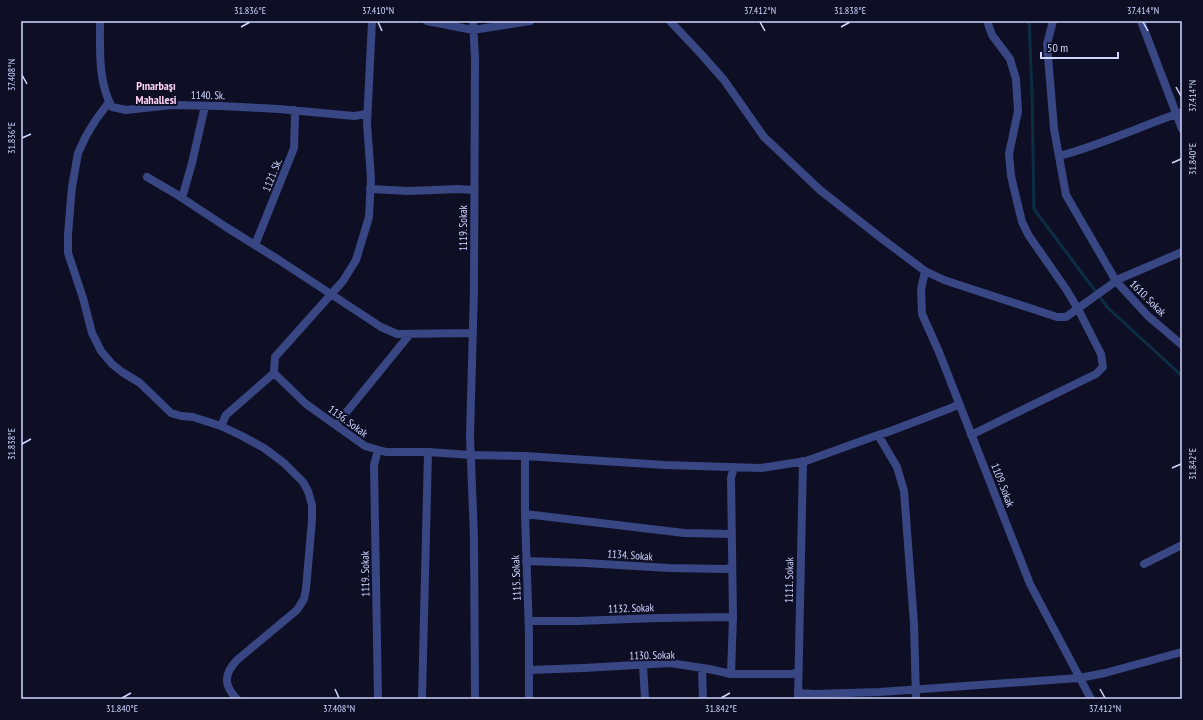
<svg xmlns="http://www.w3.org/2000/svg" width="1203" height="720" viewBox="0 0 1203 720" font-family="'PT Sans Narrow',sans-serif">
<rect width="100%" height="100%" fill="#0e0f24"/>
<g fill="none" stroke-linecap="round" stroke-linejoin="round">
<!-- stream -->
<path stroke="#0b2e45" stroke-width="3" d="M1029,21L1032,92L1034,209L1108,308L1182,376"/>
<!-- street -->
<path stroke="#384683" stroke-width="8" d="M100,21C100,48 98,83 112,107L126,110L172,105L220,106L279,109L354,116L367,114
M427,21L473,30L530,21
M473,21L475,59L474,289L470,436L474,538L475,699
M670,21L702,55L724,80L764,137L820,190L881,238L925,271L944,280L1057,317H1066L1119,279L1182,252
M1053,21L1047,44L1054,129L1066,195L1116,281L1148,316L1182,345
M1141,21L1182,129
M109,102L95,121L86,136L78,153L72,187L70,210L68,235V253L83,298L92,333L101,351L112,364L122,372L140,383L171,413L181,416L193,417L221,426L242,436L264,448L284,463L303,482L308,491L312,505V520L306,589L304,599L297,610L237,660C224,674 223,685 237,699
M1059,156C1101,145 1141,126 1182,112
M147,177L176,194L226,227L279,260L381,327L397,334L473,333
M370,189L409,191L458,189L474,190
M182,198L192,163L205,106
M255,245L294,148L295,118L294,110
M925,271L921,290L922,314L939,352L1030,584L1091,699
M274,373L306,404L365,446L386,452H428L471,455L525,456L665,465L761,468L806,461L878,435L888,432L951,408L959,404
M336,425L410,334
M221,426L226,415L274,373L275,357L343,281L356,260L369,217L371,178L367,124L372,21
M878,435L897,467L904,491L914,624L916,699
M971,435L1096,374L1103,367L1101,354L1078,309L1066,289L1029,236L1022,222L1011,176L1009,154L1018,111L1016,79L1010,59L992,35L987,21
M525,456V514L529,635V699
M525,514L684,533L732,534
M526,561L585,563L669,568L726,569L732,567
M1144,564L1182,545
M529,621H577L658,618L733,617
M643,665L645,699
M702,668L703,699
M529,670L584,668L670,663L709,669L731,674H792L798,672
M731,674L733,617L731,478L734,467
M798,693L815,694L880,692L1079,678L1105,673L1182,652
M378,699L374,465L378,450
M422,699L428,452
M798,699L803,461"/>
</g>
<!-- ticks -->
<path fill="none" stroke="#d0d6ff" stroke-width="1.5" d="M378,22L382,31M760,22L765,31M1143,22L1148,31M241,27L250,22M841,27L850,22M22,75L27,84M1176,87L1181,96M22,138L31,134M1172,163L1181,159M22,444L31,439M1172,468L1181,464M335,689L339,698M1100,689L1105,698M122,698L131,693M721,698L730,693"/>
<g text-anchor="middle" dominant-baseline="central" stroke-width="4" stroke-linejoin="round" paint-order="stroke">
<!-- street labels -->
<g font-size="11" fill="#d0d6ff" stroke="#0e0f24">
<text transform="translate(208 95) rotate(1)">1140. Sk.</text>
<text transform="translate(272 175) rotate(-68)">1121. Sk.</text>
<text transform="translate(463 228) rotate(-90)">1119. Sokak</text>
<text transform="translate(1148 298) rotate(45)">1610. Sokak</text>
<text transform="translate(348 421) rotate(36)">1136. Sokak</text>
<text transform="translate(1003 485) rotate(69)">1109. Sokak</text>
<text transform="translate(630 555) rotate(4)">1134. Sokak</text>
<text transform="translate(365 574) rotate(-91)">1119. Sokak</text>
<text transform="translate(516 578) rotate(-92)">1115. Sokak</text>
<text transform="translate(789 580) rotate(-89)">1111. Sokak</text>
<text transform="translate(631 608) rotate(-2)">1132. Sokak</text>
<text transform="translate(652 655) rotate(-1)">1130. Sokak</text>
</g>
<!-- neighbourhood labels -->
<g font-size="12" font-weight="bold" fill="#ffd2f9" stroke="#0e0f24">
<text x="156" y="85">Pınarbaşı<tspan x="156" dy="14">Mahallesi</tspan></text>
</g>
</g>
<!-- border -->
<rect width="1203" height="720" fill="none" stroke="#0e0f24" stroke-width="44"/>
<!-- scale -->
<path d="M1041 52v6h77v-6" fill="none" stroke="#d0d6ff" stroke-width="2"/>
<text x="1047" y="52" font-size="12" fill="#d0d6ff" stroke="#0e0f24" stroke-width="3" paint-order="stroke">50 m</text>
<rect x="22" y="22" width="1159" height="676" fill="none" stroke="#d0d6ff" stroke-width="1.5"/>
<g font-size="10" text-anchor="middle" fill="#d0d6ff">
<text x="250" y="14">31.836°E</text>
<text x="378" y="14">37.410°N</text>
<text x="760" y="14">37.412°N</text>
<text x="850" y="14">31.838°E</text>
<text x="1143" y="14">37.414°N</text>
<text transform="translate(11 75) rotate(-90)" y="4">37.408°N</text>
<text transform="translate(1192 96) rotate(-90)" y="4">37.414°N</text>
<text transform="translate(11 138) rotate(-90)" y="4">31.836°E</text>
<text transform="translate(1192 159) rotate(-90)" y="4">31.840°E</text>
<text transform="translate(11 444) rotate(-90)" y="4">31.838°E</text>
<text transform="translate(1192 464) rotate(-90)" y="4">31.842°E</text>
<text x="122" y="712">31.840°E</text>
<text x="339" y="712">37.408°N</text>
<text x="721" y="712">31.842°E</text>
<text x="1105" y="712">37.412°N</text>
</g>
</svg>
